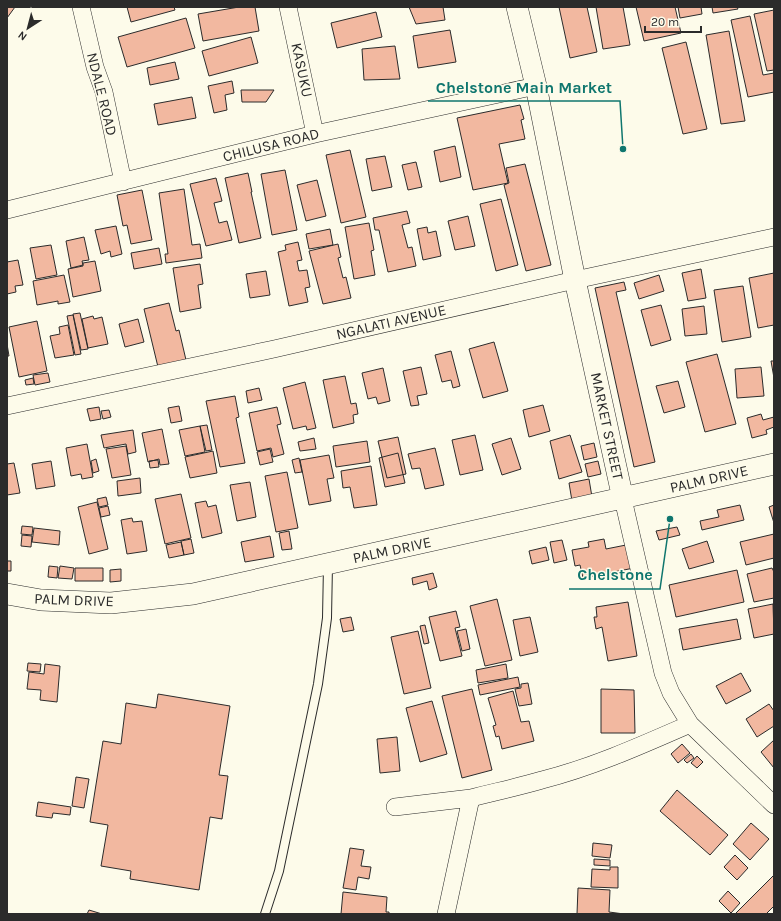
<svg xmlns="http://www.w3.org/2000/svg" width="781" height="921" viewBox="0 0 781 921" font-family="Karla,sans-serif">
<rect width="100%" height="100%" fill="#fdfbea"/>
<!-- building -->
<path fill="#f2b8a0" stroke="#2b2b2b" d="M7,7H15L7,18Z
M127,7H174L175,10L131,22Z
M239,7H255L259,31L203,41L198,14Z
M409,7H443L445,20L416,24Z
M559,7H587L597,52L570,58Z
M596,7H623L630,45L603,49Z
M636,7H675L681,33L644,41Z
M678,7H701L702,14L680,18Z
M712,7H737L738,9L713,13Z
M774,10V70L767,71L754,14Z
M376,12L382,37L337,48L331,23Z
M750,16L763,75L774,73V92L748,97L731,20Z
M186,18L195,48L127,67L118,37Z
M450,30L456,62L418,68L413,36Z
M729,31L745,121L721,124L706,35Z
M251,37L258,63L209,76L202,51Z
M686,42L707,129L683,134L662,48Z
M395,46L400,79L364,80L362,49Z
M175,62L179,79L150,85L147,68Z
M232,81L234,93L225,95L227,110L214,113L208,86Z
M241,90H274L266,102H242Z
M192,97L196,118L158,125L154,104Z
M520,105L524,119L521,120L525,139L499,144L508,183L473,190L457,118Z
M455,146L461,177L440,182L434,151Z
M350,150L366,217L341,223L326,155Z
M385,156L392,187L372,191L366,159Z
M416,162L422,187L408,190L402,165Z
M525,164L551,265L526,271L504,185L509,183L506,168Z
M285,170L297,230L272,235L261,174Z
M248,173L252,192H251L261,238L239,243L225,178Z
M216,178L222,201L214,203L219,223L227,221L232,240L206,246L190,184Z
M317,180L326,216L306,221L297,185Z
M184,189L192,245L200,244L202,258L166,263L165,254H168L159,193Z
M142,190L152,240L131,244L127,225L123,226L117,195Z
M501,199L518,265L496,271L480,204Z
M407,211L410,223L402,225L408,248L412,247L416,266L388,272L379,230H375L373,218Z
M468,216L475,246L455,250L448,221Z
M369,223L374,250L371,251L375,275L354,279L345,227Z
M116,226L122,254L111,257L110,251L101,254L95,230Z
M427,227L428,233L436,231L441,256L423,260L417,229Z
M330,229L333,245L309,249L306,234Z
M84,237L89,260L82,261L83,265L71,268L66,241Z
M298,242L302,260L297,261L299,271L307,270L310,287L305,288L308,302L289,306L278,252L286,250L285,245Z
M338,244L341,257L338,258L343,278L346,277L351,298L323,304L309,251Z
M51,245L57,275L36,279L30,248Z
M159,248L162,264L134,269L131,253Z
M18,260L23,285L15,286L16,292L7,294V262Z
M95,261L101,291L73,297L68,269L83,266V263Z
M200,264L203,284L198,285L201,308L180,312L173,268Z
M701,269L706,298L688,301L682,273Z
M266,271L270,295L250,298L246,274Z
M774,273V325L758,328L749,278Z
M64,275L70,302L58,304V301L37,305L33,281Z
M659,275L664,291L639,299L634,283Z
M624,282L626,290L616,292L655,462L634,467L595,288Z
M743,286L751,337L722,342L714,290Z
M169,303L176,331L179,330L186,360L158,367L144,309Z
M661,305L671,340L651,346L641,310Z
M704,306L707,334L685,336L682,309Z
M80,313L88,349L81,350L73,314Z
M73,315L81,354L75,355L67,316Z
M93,316L94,319L102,317L108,344L88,348L82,319Z
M138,319L144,342L125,347L119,324Z
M37,321L47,371L19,377L9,327Z
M68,325L74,355L55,358L50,336L60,334L59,327Z
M494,342L508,391L483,398L469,349Z
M7,344L9,356H7Z
M451,351L460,386L453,388L451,380L442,382L435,355Z
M717,354L736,424L705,432L686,362Z
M771,361H774V378Z
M421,367L427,394L417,396L419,405L411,406L403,371Z
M761,367L764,396L737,398L735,369Z
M383,368L390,401L378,404L376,397L368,399L362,373Z
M48,373L50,382L35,385L33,375Z
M345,376L351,404L356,403L358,414L353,415L354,423L333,428L323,380Z
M33,378L34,384L26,385L25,380Z
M678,381L685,407L664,413L656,386Z
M305,382L316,428L307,430L306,426L293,429L283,388Z
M259,388L262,400L248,403L246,391Z
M235,396L239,417L236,418L245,463L220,467L206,401Z
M543,405L550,431L529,437L523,410Z
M179,406L182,421L171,423L168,408Z
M99,407L101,419L90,421L87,409Z
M277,407L281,424L277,425L284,454L273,457L271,448L257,451L249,413Z
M109,410L111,417L103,419L101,411Z
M761,414L763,420L774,417V427L766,430L767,434L752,438L747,418Z
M207,425L212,450L206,451L200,426Z
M200,426L205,452L185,456L179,430Z
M162,429L169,464L160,465L159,459L148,462L142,433Z
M133,430L136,452L128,454L126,444L104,448L101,435Z
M475,435L483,470L460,475L452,440Z
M570,435L582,472L559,479L550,441Z
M398,437L406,474L387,478L378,441Z
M314,438L316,449L300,451L298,442Z
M511,438L521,469L502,475L492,444Z
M367,441L370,462L336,467L333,446Z
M594,443L597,457L584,460L581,446Z
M87,444L93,477L82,479L81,474L71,476L66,448Z
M126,446L131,475L112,478L106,449Z
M435,448L444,485L425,489L420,468L412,469L408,454Z
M270,449L273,462L260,465L257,452Z
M213,451L217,473L190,478L185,457Z
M398,453L405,483L385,487L379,458Z
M329,455L334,478L327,479L331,501L309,505L300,460Z
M299,458L302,472L295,473L292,460Z
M96,459L99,471L93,473L91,461Z
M158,460L159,467L150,468L149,461Z
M51,461L55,486L36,489L32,464Z
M598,461L601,474L588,477L585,464Z
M14,463L20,493L7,495V464Z
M371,466L377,505L354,508L350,487L343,488L341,471Z
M287,472L298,528L276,532L265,476Z
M140,478L141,493L118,496L117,481Z
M589,479L592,497L572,501L569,483Z
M250,482L256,517L237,521L230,485Z
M181,494L191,538L165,544L155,499Z
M106,497L108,505L99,507L97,499Z
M206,501L208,507L216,505L222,533L202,538L195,503Z
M97,502L108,549L89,554L78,507Z
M740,505L744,520L702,530L700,521L719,517L717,510Z
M774,505V523L769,507Z
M108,506L110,515L101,517L99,508Z
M132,518L133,522L142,521L147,551L127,554L121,520Z
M22,526L33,527L32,535L21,534Z
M677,527L680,535L659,540L656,531Z
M34,528L60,531L59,545L32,542Z
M289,531L292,549L282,550L279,533Z
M774,534V558L746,565L740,542Z
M22,535L32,536L31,547L21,546Z
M270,536L274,557L245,562L241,542Z
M191,539L194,553L184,555L181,541Z
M604,539L606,549L626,545L634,568L583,578L580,565L575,566L572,550L589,547L588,542Z
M562,540L567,560L554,563L550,542Z
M707,541L714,562L689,569L682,549Z
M181,542L184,555L169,558L166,545Z
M546,547L549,560L532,564L529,551Z
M7,561H11V571H7Z
M49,566L58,567L57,578L48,577Z
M60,566L74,568L72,579L58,578Z
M75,568H103V581H75Z
M772,568L774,572V598L754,602L747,574Z
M121,569V581L110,582V570Z
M737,570L744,602L676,617L669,585Z
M433,573L437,587L429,590L427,581L413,585L412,578Z
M497,599L512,660L485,666L470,606Z
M628,602L637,656L608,661L602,627L596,629L594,617H597L596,607Z
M773,604L774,634L754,638L748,609Z
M456,611L460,627L455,628L462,656L440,661L429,617Z
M351,617L354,630L343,632L340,619Z
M530,617L538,652L520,656L513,620Z
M737,619L741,639L683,650L679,629Z
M425,625L429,643L424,644L420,626Z
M466,629L470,649L462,651L457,631Z
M418,631L431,688L404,694L391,637Z
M28,663L41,664L40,672L27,671Z
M45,664L60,666L57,702L40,700L41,690L27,689L29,672L44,674Z
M506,664L508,678L478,683L476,670Z
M741,673L751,691L726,704L716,686Z
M518,677L520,687L480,695L478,685Z
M528,683L532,704L519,706L515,689L521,688V684Z
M472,689L492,770L462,778L442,696Z
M601,689L634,690L635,733H601Z
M513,691L521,722L529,721L534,741L502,749L499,736L496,737L493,726L496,725L488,698Z
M158,694L230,706L219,775L228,776L222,819L210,817L199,890L130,879L131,871L101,866L108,825L90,822L103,741L121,744L126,703L156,708Z
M432,701L447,754L420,762L406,708Z
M769,704L774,711V726L757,737L746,719Z
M397,737L400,771L380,773L377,739Z
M774,740V768L761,752Z
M682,744L690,753L678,763L671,754Z
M691,754L694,758L687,763L684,760Z
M697,756L703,762L697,768L691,763Z
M76,777L89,779L84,808L72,806Z
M677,790L728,835L710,855L660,811Z
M38,802L71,807L70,815L53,813L52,818L36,816Z
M751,823L769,839L750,860L733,844Z
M593,843L612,845L610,858L592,856Z
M350,848L364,850L361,866L371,867L369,879L358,877L356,890L343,888Z
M735,855L748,868L737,880L724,867Z
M594,859L610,860V866L594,865Z
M610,867H618V888L591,887L592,869L610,870Z
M774,875V906L766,914H735Z
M578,888L610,890L609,912L624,914H577Z
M728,891L740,903L731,913L719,901Z
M343,892L387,897L386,912H389V914H341Z
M89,910L102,914H87Z"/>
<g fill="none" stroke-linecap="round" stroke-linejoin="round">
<defs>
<path id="service" d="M265,914L279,871L318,684L327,618L328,565"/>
<path id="minor" d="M81,7L95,67L104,92L123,182
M288,7L315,134
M7,210L315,134L536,86
M7,406L274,349L575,280L774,237
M623,499L663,673L671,693L690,724L774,805
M395,807L471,798
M446,914L471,798C494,792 518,787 542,780C593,767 642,745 690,724"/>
<path id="tertiary" d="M517,7L536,86L575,280L623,499
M7,594L41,600L111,603L193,594L774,464"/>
</defs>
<!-- service casing -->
<use href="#service" stroke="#2b2b2b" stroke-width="10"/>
<!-- minor casing -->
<use href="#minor" stroke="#2b2b2b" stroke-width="18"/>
<!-- tertiary casing -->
<use href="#tertiary" stroke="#2b2b2b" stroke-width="22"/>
<!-- service -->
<use href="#service" stroke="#fdfbea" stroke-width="8"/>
<!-- minor -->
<use href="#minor" stroke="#fdfbea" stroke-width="17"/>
<!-- tertiary -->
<use href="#tertiary" stroke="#fdfbea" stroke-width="21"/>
</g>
<g text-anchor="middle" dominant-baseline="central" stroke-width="3" stroke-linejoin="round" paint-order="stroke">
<!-- street labels -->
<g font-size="15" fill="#2b2b2b" stroke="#fdfbea">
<text transform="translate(302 70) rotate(78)">KASUKU</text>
<text transform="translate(102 94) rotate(76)">NDALE ROAD</text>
<text transform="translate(271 145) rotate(-14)">CHILUSA ROAD</text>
<text transform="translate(391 322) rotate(-13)">NGALATI AVENUE</text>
<text transform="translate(607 426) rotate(78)">MARKET STREET</text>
<text transform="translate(709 479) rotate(-13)">PALM DRIVE</text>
<text transform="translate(392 550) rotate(-12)">PALM DRIVE</text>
<text transform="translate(74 600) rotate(2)">PALM DRIVE</text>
</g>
</g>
<!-- callouts -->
<path fill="none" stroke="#0f766e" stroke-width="1.5" d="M623 149L620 101H428M670 519L660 589H569"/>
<g fill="#0f766e" stroke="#fdfbea" stroke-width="1.5">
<circle cx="623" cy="149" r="4"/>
<circle cx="670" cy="519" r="4"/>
</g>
<g font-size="16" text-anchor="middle" font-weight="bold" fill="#0f766e" stroke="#fdfbea" stroke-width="3" stroke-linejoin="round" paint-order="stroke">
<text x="524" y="93">Chelstone Main Market</text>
<text x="615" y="580">Chelstone</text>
</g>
<!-- border -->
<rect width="781" height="921" fill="none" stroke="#2b2b2b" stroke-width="16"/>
<!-- north arrow -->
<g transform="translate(28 28) rotate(216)" stroke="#fdfbea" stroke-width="3" paint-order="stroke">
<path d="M0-3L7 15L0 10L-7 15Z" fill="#2b2b2b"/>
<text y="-6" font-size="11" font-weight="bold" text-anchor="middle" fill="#2b2b2b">N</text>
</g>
<!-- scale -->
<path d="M645 26v6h56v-6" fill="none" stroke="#2b2b2b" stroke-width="2"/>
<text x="651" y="26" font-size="12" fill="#2b2b2b" stroke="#fdfbea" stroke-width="3" paint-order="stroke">20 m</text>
</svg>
